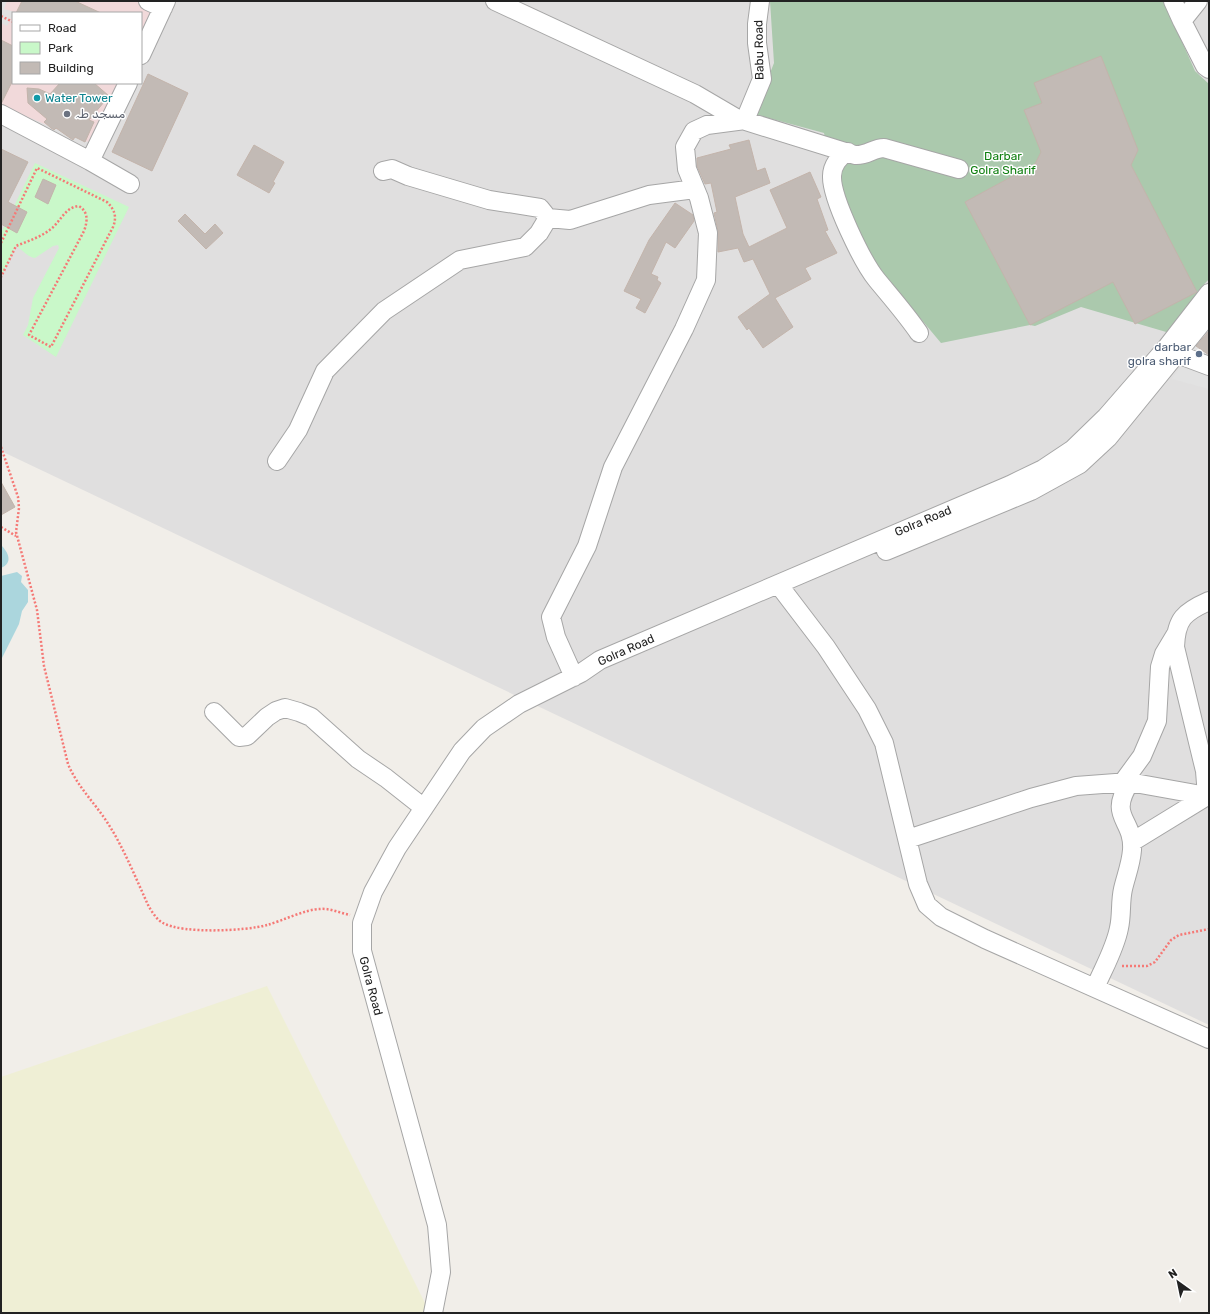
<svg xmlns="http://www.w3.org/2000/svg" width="1210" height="1314" viewBox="0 0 1210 1314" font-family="Rubik,'Noto Naskh Arabic',sans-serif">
<rect width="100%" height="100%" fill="#f1eee9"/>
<!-- residential -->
<path fill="#e0dfdf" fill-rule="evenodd" d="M1,1H1209V1025L1,451ZM13,13H141V83H13Z"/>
<!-- commercial -->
<path fill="#f1d9da" d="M1,1H143L156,6L141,36V13H13V83H118L93,144L1,106Z"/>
<!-- farmland -->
<path fill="#efefd5" d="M267,986L430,1313H1V1077Z"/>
<!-- cemetery -->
<path fill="#abc9ad" d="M770,1H1164L1195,71L1209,84V279L1197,292L1173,334L1081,307L1035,326L1030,325L941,343L860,246L831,168L824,133L754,114L774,63Z"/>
<!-- park -->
<path fill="#c9f8c9" d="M35,163L129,207L56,357L23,335L28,325L33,298L59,248L58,245L53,246L35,258C27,257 23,250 16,246L1,277V233Z"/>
<!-- parking -->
<path fill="#e2e2e2" d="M1,1H7L4,9L14,12L7,26L1,23Z
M1208,328L1209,389L1172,379Z"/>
<!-- water -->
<path fill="#abd6dd" d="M1,545C9,553 13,563 1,568Z
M17,572L22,576L21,582L28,590V602L22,611L19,624L1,660V576Z"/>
<!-- building -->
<path fill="#c2bab5" stroke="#c3b4ab" d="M22,1H75L101,13H16Z
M1,40L13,46V80L1,104Z
M1101,56L1138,150L1131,165L1197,292L1135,324L1113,282L1030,325L965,202L1035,164L1041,152L1024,110L1042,103L1034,83Z
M148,74L188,93L152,171L112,152Z
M60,83H94L109,96L89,120L94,122L85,142L75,137L73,140L56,128L54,130L51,128L44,122L47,119L28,103L27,88L39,89L50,94Z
M749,140L757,171L765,168L770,183L735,197L743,234L749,247L787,228L770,190L810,172L821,197L817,199L828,230L825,231L837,253L805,268L811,279L775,298L793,327L763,348L749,328L747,330L738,317L770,294L753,259L744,262L738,248L718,252V231L714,213L717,212L711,183L705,184L697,166V158L731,149L729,145Z
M254,145L284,162L273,182L275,183L269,193L237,175Z
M1,149L28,162L8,202L27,212L17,233L1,224Z
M43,179L56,185L48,204L35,197Z
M675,203L693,215L694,221L675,248L666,242L651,274L658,277L657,280L661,283L645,313L636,308L641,299L624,291L649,240Z
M185,214L205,234L215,224L223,233L206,249L178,221Z
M1209,331V355L1196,346Z
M1,482L15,507L1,515Z"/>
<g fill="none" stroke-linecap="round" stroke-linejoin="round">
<defs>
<path id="minor" d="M148,1L163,8
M495,1L695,94L736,118L855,155C867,156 873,148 884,148L959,169
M1173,1L1182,21
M1198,1L1182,21L1205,66L1209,69
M141,55L166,1
M1,114L90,161L128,83
M848,152C839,156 832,166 832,176C831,198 863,263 877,280C891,297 906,314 919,333
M90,161L130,184
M383,171L392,169L408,176L489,200L540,208L548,218L570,220L649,195L695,189
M1177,354L1209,366
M277,461L298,430L325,371L384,311L460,260L525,247L539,233L548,218
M886,551L1031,491L1080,464L1108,438L1209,314
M778,584L826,647L867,709L884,743L918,884L927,905L941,917L985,939L1209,1039
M574,677L556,637L551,617L587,546L613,467L684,329L706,280L708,233L699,198L687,169L685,147L694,131L707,125L745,120L762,79L757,43V24L760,1
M214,712L239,737L247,736L267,717L276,711L285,708L299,712L311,717L358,759L386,778L424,808
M1123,782L1142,756L1157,721L1160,667L1164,654L1176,634
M908,839L1031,798L1076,786L1129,782L1207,796L1205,771L1175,647C1176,619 1184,612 1209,601
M1132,842L1207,796
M1095,988C1103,969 1115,949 1119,928C1122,915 1120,902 1123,889C1126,876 1131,864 1132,850C1134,818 1107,818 1130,782
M433,1313L441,1272L437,1225L362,951V923L373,892L397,848L462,751L484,728L519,704L581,673L600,660L1010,485L1043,469L1073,449L1106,417L1167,347L1209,293"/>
</defs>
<!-- minor casing -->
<use href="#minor" stroke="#a6a6a6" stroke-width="20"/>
<!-- path -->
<path stroke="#f57976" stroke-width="2.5" stroke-dasharray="2 2" stroke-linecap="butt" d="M1,16L13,22
M1,243L37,168L107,202C115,210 117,217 113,227L51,347L29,335L84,231C88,220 88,212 79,206C65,207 61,221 51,229C41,237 28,241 16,246L1,277
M1,447L18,497L19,508L16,532L37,610L44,666L68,764C77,786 94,802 107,822C124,848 136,879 149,907C153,913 157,920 163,923C183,934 245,931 267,925C282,921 306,909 320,909C330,908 340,913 350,915
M1,527L16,536
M1122,966H1147L1155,962L1171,940L1179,935L1209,929"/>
<!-- minor -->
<use href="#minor" stroke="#fff" stroke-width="18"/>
</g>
<!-- markers -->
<circle fill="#0f9aa8" stroke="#fff" stroke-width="1.5" cx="37" cy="98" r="4"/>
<circle fill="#6b7280" stroke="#fff" stroke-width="1.5" cx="67" cy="114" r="4"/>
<circle fill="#5c6f8a" stroke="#fff" stroke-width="1.5" cx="1199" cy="354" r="4"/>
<g text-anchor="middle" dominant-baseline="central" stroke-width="3" stroke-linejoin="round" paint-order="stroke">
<!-- street labels -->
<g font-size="12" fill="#222" stroke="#fff">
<text transform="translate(759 50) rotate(-91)">Babu Road</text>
<text transform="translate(923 521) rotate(-23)">Golra Road</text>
<text transform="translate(626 650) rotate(-24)">Golra Road</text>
<text transform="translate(371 986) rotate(75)">Golra Road</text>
</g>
<!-- culture labels -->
<g font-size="12" fill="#0d838f" stroke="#fff" text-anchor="start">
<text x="45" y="98">Water Tower</text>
</g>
<!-- worship labels -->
<g font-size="12" fill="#5b616d" stroke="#fff" text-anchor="start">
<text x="75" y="114">مسجد طہ</text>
</g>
<!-- park labels -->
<g font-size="12" fill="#107f11" stroke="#fff">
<text x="1003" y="156">Darbar<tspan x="1003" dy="14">Golra Sharif</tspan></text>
</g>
<!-- service labels -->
<g font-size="12" fill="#4e5e75" stroke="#fff" text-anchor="end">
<text x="1191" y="347">darbar<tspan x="1191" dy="14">golra sharif</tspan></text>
</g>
</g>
<!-- border -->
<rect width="1210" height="1314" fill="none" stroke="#222222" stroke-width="4"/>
<!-- legend -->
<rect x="12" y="12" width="130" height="72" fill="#ffffff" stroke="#a7a7a7"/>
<rect x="20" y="25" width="20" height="6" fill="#ffffff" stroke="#a7a7a7"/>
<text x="48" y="32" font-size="12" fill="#222222">Road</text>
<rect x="20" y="42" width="20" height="12" fill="#c9f8c9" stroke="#a7a7a7"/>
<text x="48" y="52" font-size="12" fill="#222222">Park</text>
<rect x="20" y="62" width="20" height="12" fill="#c2bab5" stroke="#a7a7a7"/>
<text x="48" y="72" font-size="12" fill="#222222">Building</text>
<!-- north arrow -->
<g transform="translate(1178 1282) rotate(327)" stroke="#ffffff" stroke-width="3" paint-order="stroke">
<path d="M0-3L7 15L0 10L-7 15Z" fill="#222222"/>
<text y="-6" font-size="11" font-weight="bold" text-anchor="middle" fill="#222222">N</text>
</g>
</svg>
